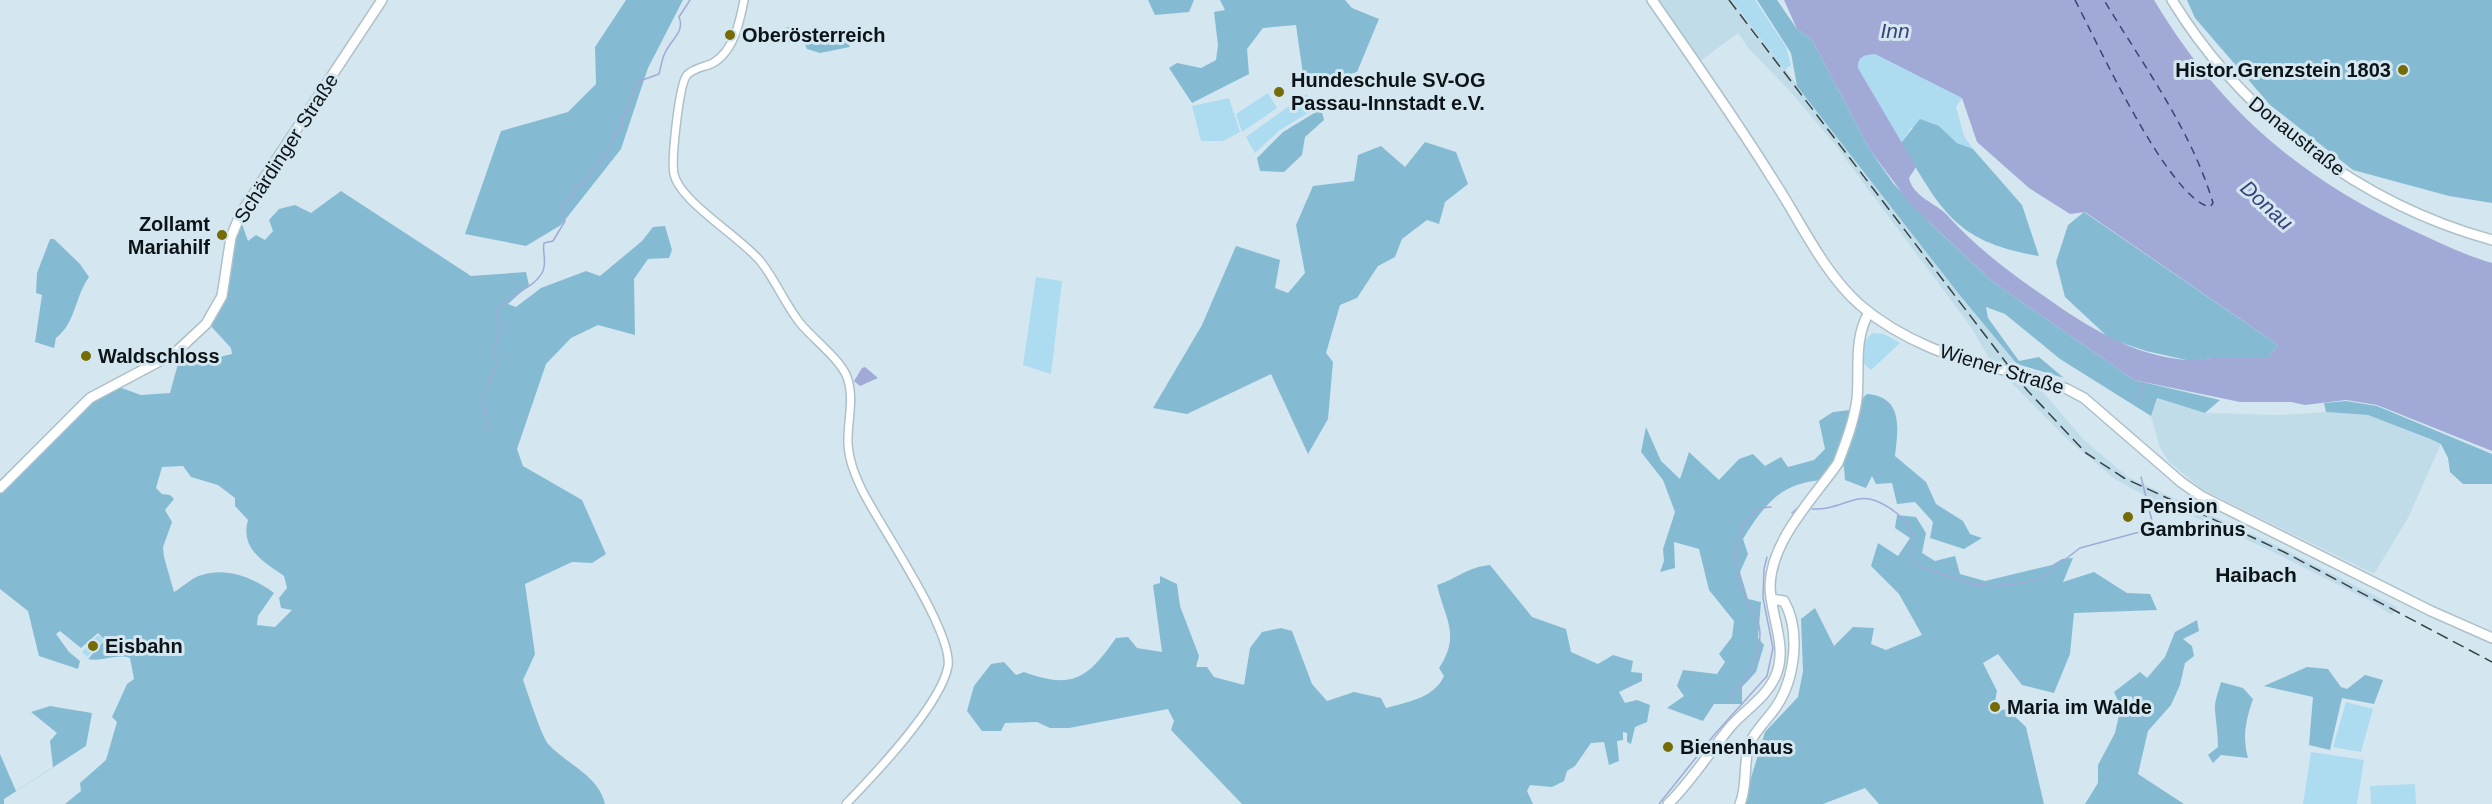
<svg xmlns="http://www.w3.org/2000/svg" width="2492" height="804" viewBox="0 0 2492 804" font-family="Arial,sans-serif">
<rect width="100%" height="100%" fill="#d4e7f0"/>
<!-- built -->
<path fill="#c0dce8" d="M1658,0H1732L1958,293L2085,441L2128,477L2284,549L2397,607L2392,615L2370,601L2265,548L2148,497L2116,480L2067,439L1991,362L1971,327L1833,142L1789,90L1749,49L1738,33L1700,61Z
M2156,398L2205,413L2282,415L2326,412L2368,415L2441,444L2408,518L2374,574L2203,490L2169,462L2160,448L2151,416Z"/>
<!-- green -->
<path fill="#addbf0" d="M1732,0H1755L1786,47L1791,65L1785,70Z
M1875,54L1962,98L1956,107L1964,136L1973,149L1957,143L1939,126L1911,128L1901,143L1858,68C1859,56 1863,55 1875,54Z
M1268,93L1277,108L1242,132L1236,114Z
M1306,94L1316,108L1280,130L1255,153L1246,137Z
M1229,98L1240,132L1223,141H1201L1192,106Z
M1036,277L1062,281L1051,374L1023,365Z
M1872,333L1884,334L1900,343L1871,370L1861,361L1864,342Z
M98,635L104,640L87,657L82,652Z
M2346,702L2373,709L2361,752L2333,747Z
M2311,752L2364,760L2357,804H2303Z
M2415,784L2416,804H2371L2370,786Z"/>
<!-- forest -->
<path fill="#84bbd3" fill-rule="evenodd" d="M626,0H683L648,68L621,149L561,225L526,246L465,234L501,131L568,112L596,84L595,47Z
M1148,0H1194L1189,12L1155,15Z
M1220,0H1345L1352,8L1379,19L1357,72L1305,88L1296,25L1263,28L1247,49L1249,74L1192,103L1169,68L1177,63L1201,68L1216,60L1218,45L1214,12L1225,10Z
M1757,0H1777L1797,29L1812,40L1870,150L1893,183L1932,225L1993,282L2134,380L2220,400L2205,413L2157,398L2151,416L2060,359L2005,314L1986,307L1988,318L2019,361L2039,357L2064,378L2017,364L1958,293L1797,86L1791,53Z
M2187,0H2492V203L2449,196L2353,170L2270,105L2195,18Z
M791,26L803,35L824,33L846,40L850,47L820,53L807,49L804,42L784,43L778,31Z
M1321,109L1324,120L1305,137L1302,155L1284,172L1260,171L1257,158L1283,132Z
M1920,119L1939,126L1957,143L1973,149L2022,205L2039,256C1955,242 1942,211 1901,143Z
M1425,142L1456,152L1468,184L1445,202L1439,224L1427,220L1402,239L1395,257L1378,266L1357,298L1340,305L1326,353L1333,362L1328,419L1308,454L1271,374L1187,414L1153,408L1202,325L1236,246L1280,260L1275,288L1288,293L1305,273L1296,225L1313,186L1354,181L1358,155L1381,146L1405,167Z
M341,191L471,276L526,272L529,285L508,304L516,307L541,288L586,271L600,276L642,241L653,227L665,226L672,250L669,258L648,259L634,279L635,335L598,325L571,338L546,364L517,449L523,466L582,500L606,554L592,563L572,562L525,584L535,654L523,680C528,693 541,736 549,745C567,764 599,776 605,804H65L81,791L80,783L106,760L117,722L112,717L127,684L134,679L130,658C118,653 102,662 88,659L105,640L98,633L81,648L60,631L56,634L69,652L80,661L78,669L39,656L28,611L0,589V493L80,409L119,387L141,395L170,393L179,360L186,350L203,361L232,354L231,348L209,324L225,302L230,264L241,221L248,241L256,235L265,240L273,231L269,220L279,209L295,205L311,213ZM183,466L191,477L218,485L235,498V506L248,520C240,548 263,562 284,576L287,588L279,598L281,608L292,610L275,627L257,625L258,616L274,593C254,578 227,567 202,575C192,577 183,587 174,592L164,557L163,547L172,522L165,510L174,499L170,495L162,494L156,488L162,467Z
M2084,212L2278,345L2268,358H2211L2191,361L2146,351L2110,339L2065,297L2056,262L2068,225Z
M50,239H54L80,264L89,277C75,296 76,323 56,338L54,348L35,342L42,295L36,293L37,273Z
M1867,394C1904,397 1898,429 1895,456L1926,482L1936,504L1963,521L1970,534L1982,538L1964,549L1930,538L1933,522L1915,502L1897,504L1892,483L1876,484L1872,476L1866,488L1845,480L1844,467L1837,459L1822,480C1780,483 1764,505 1743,539L1748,554L1740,572L1748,599L1761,602L1758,638L1764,645L1756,672L1742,687V704H1714L1703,721L1667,708L1684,696L1677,686L1683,670L1717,674L1725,662L1719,654L1732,637L1734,621L1709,590L1699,549L1674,542L1675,568L1660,572L1664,561L1663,549L1675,512L1663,480L1641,452L1646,427L1661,461L1680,479L1689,452L1719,480L1739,459L1753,454L1765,466L1781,457L1788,467L1814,460L1825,449L1819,421L1833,412L1850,410Z
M2346,401L2377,406L2492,454V484H2463L2450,472L2448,458L2441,444L2430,439L2368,415L2326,412L2324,403Z
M1897,515L1916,517L1926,533L1922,553L1935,561L1955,556L1960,574L1985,581L2052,565L2062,559L2073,558L2063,582L2094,572L2127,593L2150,594L2157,610L2074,613L2070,654L2054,693L2022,685L1998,654L1983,663L1997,691L1993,712L2007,709L2026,727L2044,804H1879L1865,788L1823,804H1743L1765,732L1798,697L1803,671L1801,619L1815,608L1834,646L1853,627L1874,628L1871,644L1886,650L1922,635L1899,594L1871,566L1878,543L1898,556L1910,538L1895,528Z
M1490,565L1532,617L1566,629L1571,652L1598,664L1613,655L1633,661L1631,672L1642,673V681L1619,692L1625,703L1637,700L1650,705L1647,722L1635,727L1631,744L1627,742V733L1623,732V740L1617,741L1619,761L1609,765L1604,742L1591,743L1575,766L1567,771L1564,781L1552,787L1530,785L1527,791L1533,804H1242L1171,730L1174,721L1168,709L1069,728H1050L1037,722L1005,723L1001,731H982L967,711L974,686L991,664L1004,662L1016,675L1024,672C1073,690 1088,678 1116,638L1128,637L1137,648L1162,652L1153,585L1160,583V576L1177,584L1180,606L1199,656L1196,667H1207L1214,677L1244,685L1250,648L1262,632L1281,628L1292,631L1312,684L1327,701L1354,692L1381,698L1386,708C1408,702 1434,698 1444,676L1439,668C1461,635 1445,619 1437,585C1457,579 1467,567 1490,565Z
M2197,620L2199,631L2183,639L2192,646L2194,656L2185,663L2180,685L2171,705L2148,731L2138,774L2184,804H2085L2098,783V765L2115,733L2120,711L2133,699L2131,696L2119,703L2114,692L2140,672L2147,678L2165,657L2175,632Z
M2307,667L2328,669L2341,687L2347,689L2365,675L2383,680L2374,704L2342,698L2330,750L2309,745L2313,697L2264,686Z
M2221,682L2243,688L2253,699C2246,720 2242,736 2248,758L2221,755L2213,763L2208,755L2218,747C2218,734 2216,723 2215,710C2214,702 2219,690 2221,682Z
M50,706L92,713L86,746L4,799V804H0V754L16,791L53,767L50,741L57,733L31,712Z"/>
<!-- water -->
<path fill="#a1aad7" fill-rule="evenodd" d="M1784,0H2154C2219,108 2298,177 2412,230C2438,242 2464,255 2492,263V451L2377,405L2346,400L2305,405L2291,402H2240L2134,380L1993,282L1911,205L1870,150L1812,40L1797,29ZM1875,54L1962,98L1977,142L2029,188L2070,214L2085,212L2278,345L2268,358C2249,358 2231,357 2213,358C2205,358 2197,361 2190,360C2143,358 2102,335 2064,310C2022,281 1982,254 1947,215C1936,203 1913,197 1909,178L1916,167L1858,68C1858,56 1864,55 1875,54Z
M865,367L878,378L860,386L854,381L862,368Z"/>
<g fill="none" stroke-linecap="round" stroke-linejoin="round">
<!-- stream -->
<path stroke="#a1aad7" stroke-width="1.5" d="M2138,400L2144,382
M487,430L483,398L496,365L495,347L501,327L497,312C507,293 534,290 543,271C547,262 542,251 544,243L553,241L565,221L561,205L574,196V190L588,177L609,149L616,132L622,127L623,117L637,82L659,74C661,67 662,57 666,51C672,39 685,31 679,17L690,0
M1812,509C1830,510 1841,503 1858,499C1877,495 1904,515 1912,532C1915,540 1912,551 1914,560L1921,567L1972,584L1993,586L2015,584L2040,579L2080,548L2147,530L2152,521L2141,477
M1792,513L1800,506
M1730,698C1748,676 1760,663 1760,633C1760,620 1751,610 1746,599C1736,576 1731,546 1745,523C1752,513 1758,507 1771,507
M1659,804L1714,735L1767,676L1773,648L1763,598L1764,569L1767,557"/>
<!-- ferry -->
<path stroke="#3b417b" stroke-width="1.5" stroke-dasharray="8 6" stroke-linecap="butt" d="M2075,0C2097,42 2168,198 2210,207L2213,203C2191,129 2143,65 2104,0"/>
<defs>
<path id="minor" d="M744,0C740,21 734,51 713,63C705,67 693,68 687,75C679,84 671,161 674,174C680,202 741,237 761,262C776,281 785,304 800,323C813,339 840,359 847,377C855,399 847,422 848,444C849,461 855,475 862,490C880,526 953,631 948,666C941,705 874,775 846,804"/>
<path id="major" d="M1652,0C1693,59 1734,117 1772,178C1800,220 1822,271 1860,305C1901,340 1956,361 2009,371
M2172,0C2243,116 2361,204 2492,240
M2034,378L2067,389L2084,398L2181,482L2201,496L2431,611L2492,638
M0,488L90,398L175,353L206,324L222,296L231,237L241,213L382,0
M1668,804C1692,781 1709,752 1731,726C1746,709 1767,697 1776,675C1788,646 1770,615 1770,585C1772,539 1813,499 1838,463C1846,442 1854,421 1857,399C1860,368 1853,341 1869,312
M1740,804C1748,785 1743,764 1749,745C1754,731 1768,719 1776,707C1795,679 1801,631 1784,601L1771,599"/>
</defs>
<!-- minor casing -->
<use href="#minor" stroke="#adc0c8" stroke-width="10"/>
<!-- major casing -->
<use href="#major" stroke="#adc0c8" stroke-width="12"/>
<!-- minor -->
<use href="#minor" stroke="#fff" stroke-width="7"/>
<!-- major -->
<use href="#major" stroke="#fff" stroke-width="9"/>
<!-- rail -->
<path stroke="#384246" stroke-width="1.5" stroke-dasharray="12 6" stroke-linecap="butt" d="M1729,0L2027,390L2086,453L2124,478L2284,552L2492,662"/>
<defs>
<path id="major-bridge" d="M2009,371L2034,378"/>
</defs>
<!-- major-bridge casing -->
<use href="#major-bridge" stroke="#adc0c8" stroke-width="12" stroke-linecap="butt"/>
<!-- major-bridge -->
<use href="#major-bridge" stroke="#fff" stroke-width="9"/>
</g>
<!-- markers -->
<g fill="#756c08" stroke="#d4e7f0" stroke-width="2">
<circle cx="730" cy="35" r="6"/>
<circle cx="2403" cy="70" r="6"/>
<circle cx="1279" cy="92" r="6"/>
<circle cx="222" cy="235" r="6"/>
<circle cx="86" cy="356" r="6"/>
<circle cx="2128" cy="517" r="6"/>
<circle cx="93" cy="646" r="6"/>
<circle cx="1995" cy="707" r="6"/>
<circle cx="1668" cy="747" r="6"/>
</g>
<g text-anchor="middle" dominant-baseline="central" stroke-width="6" stroke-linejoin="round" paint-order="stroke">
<!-- poi labels -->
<g font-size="20" font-weight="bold" fill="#0d1417" stroke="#d4e7f0" text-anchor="start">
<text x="742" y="35">Oberösterreich</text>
<text x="2391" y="70" text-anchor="end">Histor.Grenzstein 1803</text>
<text x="1291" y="80">Hundeschule SV-OG<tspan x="1291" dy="23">Passau-Innstadt e.V.</tspan></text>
<text x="210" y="224" text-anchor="end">Zollamt<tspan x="210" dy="23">Mariahilf</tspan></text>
<text x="98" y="356">Waldschloss</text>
<text x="2140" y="506">Pension<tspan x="2140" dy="23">Gambrinus</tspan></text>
<text x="105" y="646">Eisbahn</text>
<text x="2007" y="707">Maria im Walde</text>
<text x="1680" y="747">Bienenhaus</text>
</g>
<!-- street labels -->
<g font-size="20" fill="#0d1417" stroke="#d4e7f0">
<text transform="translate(2297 136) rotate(38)">Donaustraße</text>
<text transform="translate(286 148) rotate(-57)">Schärdinger Straße</text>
<text transform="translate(2002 369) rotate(17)">Wiener Straße</text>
</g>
<!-- water labels -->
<g font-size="21" font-style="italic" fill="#3b417b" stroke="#d4e7f0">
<text x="1895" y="30">Inn</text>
<text transform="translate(2267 205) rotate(42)">Donau</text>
</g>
<!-- neighbourhood labels -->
<g font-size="21" font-weight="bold" fill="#0d1417" stroke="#d4e7f0">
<text x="2256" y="574">Haibach</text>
</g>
</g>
</svg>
